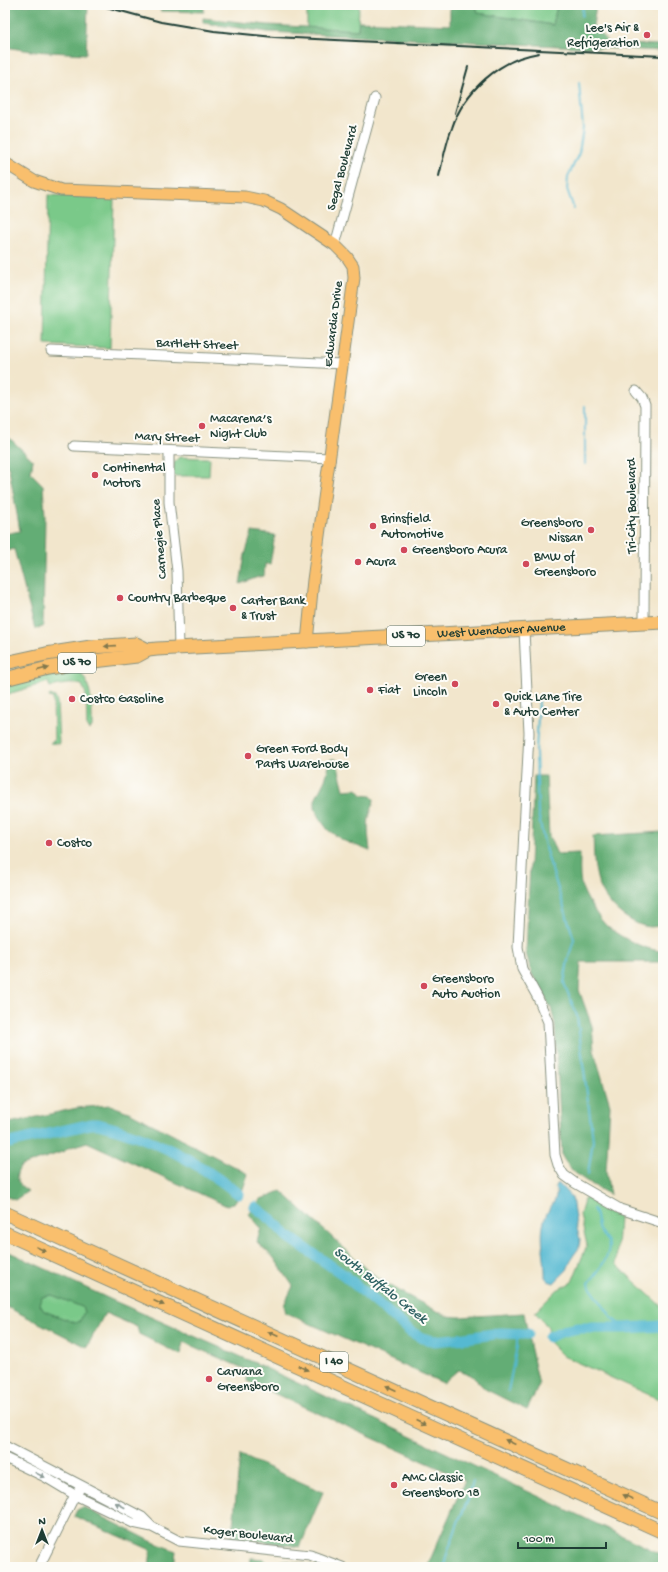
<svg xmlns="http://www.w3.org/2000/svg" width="668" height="1572" viewBox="0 0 668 1572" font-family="'Gochi Hand',sans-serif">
<rect width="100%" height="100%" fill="#fdfcf7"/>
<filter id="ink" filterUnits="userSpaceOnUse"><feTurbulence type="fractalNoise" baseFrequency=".025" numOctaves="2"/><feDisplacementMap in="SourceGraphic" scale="8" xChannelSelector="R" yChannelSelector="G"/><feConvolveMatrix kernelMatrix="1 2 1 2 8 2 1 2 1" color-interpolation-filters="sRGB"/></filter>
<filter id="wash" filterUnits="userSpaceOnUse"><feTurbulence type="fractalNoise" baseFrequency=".012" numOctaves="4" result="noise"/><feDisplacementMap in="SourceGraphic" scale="16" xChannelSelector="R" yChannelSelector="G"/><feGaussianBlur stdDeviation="0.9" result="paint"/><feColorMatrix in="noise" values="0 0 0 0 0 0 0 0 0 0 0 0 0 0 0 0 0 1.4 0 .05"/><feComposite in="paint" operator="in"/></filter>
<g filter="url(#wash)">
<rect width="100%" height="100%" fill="#f2e6cc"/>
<!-- green -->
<path fill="#7ac989" stroke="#4c835e" d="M307,5H359L358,30L307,28Z
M476,5H557L553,25L478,13Z
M48,195L114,198L110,348L45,345Z
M179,457L210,458L209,476H173L174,463Z
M74,670C93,675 92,711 92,727L89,730L87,728L86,694L82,685C72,682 60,685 50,687L48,682L5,695V684L66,671Z
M50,695L55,697L57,702L59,744L50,743L51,742L54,741L53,698L49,697Z
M585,1197L619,1217L616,1264L663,1308V1401L563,1356L550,1343L548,1327L535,1312L557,1290L572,1282L587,1245L580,1215Z
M52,1295L82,1307L84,1312L80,1321L76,1324L44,1311L40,1305L42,1297Z"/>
<!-- forest -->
<path fill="#63ad75" stroke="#417554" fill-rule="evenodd" d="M5,5H88L86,54L31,51L5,47Z
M162,5H204V12L160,11Z
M450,5H476L478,13L553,25L557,5H596L593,26L610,44L663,45V51L267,32L203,23V18L268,25L358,30L359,21L450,25Z
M5,434L33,460L31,473L43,485L45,516L43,627L35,629L14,549L5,552V534L20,531L9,469L5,463Z
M252,532L275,535L270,564H265L264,576L258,577L240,584L245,555Z
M331,759H336L344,790L357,789L362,795L371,796L374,799C374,806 370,811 369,818C367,829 369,840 370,851L342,840L328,830L320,819L315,808V800L325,780Z
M534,776H546L549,836L557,854L580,853C580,863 579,874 581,884C584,896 599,920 609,928C622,938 647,951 663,951V962H581L579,990L592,1026L594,1051L610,1105L606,1171L610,1195C591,1183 573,1177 562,1156L555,1024L551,1008L532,974L526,953Z
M663,832V926C657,926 650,928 644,926C621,919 600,898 596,873C593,861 594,848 593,836Z
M110,1105L131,1113L248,1174L243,1189L234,1203L227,1206L87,1142L68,1148L65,1151L21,1166C12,1179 18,1184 28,1191L15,1200L5,1196V1124L77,1108Z
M281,1191L376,1277L408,1296L447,1316L459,1317L524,1313L530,1345L539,1385L527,1410L485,1389L471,1375L458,1370L443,1383L286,1313L284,1305L293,1286L274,1258L257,1242L261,1228L249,1214L261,1199Z
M5,1250L112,1300L253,1362L663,1555V1567H427L465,1480L247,1381V1370L183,1342L181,1355L139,1334L137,1327L105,1313L87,1347L5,1306V1268L7,1263L5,1262ZM52,1295L82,1307L84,1312L80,1321L76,1323L44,1311L40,1305L42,1297Z
M240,1455L323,1492L300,1547L232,1537Z
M83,1507L153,1542L176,1551L174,1567H149L151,1550L74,1516L77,1510Z
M251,1558L264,1559L267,1563L266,1567H250Z
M284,1560L321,1567H276L277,1562Z"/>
<!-- water -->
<path fill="#54b9d2" stroke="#3a7b83" d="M558,1183L572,1198L576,1225L580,1239L579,1248L573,1256L567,1270L554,1283L548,1281L545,1277C546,1257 537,1233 547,1213C551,1206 560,1196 555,1188Z"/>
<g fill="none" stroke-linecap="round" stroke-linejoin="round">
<!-- stream -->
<path stroke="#54b9d2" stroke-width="2" d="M582,16L583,5
M574,209L567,189L568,177L579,153L583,128L579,83
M585,406V464
M539,700L536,752L538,813L546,851L574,939L568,960L564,983L577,1016L593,1140L588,1174
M593,1209C598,1217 596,1222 599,1230C601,1234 606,1238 608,1242C613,1254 596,1274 589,1283L590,1287L612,1318L624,1328
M508,1391L517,1346V1333
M444,1567L446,1557L459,1520L468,1500L473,1481"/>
<!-- river -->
<path stroke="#54b9d2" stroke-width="11" d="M5,1144L91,1124H98C154,1138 193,1159 239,1194
M255,1207L272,1220L286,1235L344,1275L411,1332L422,1338L434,1341L466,1338L500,1333L528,1334
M549,1337L563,1331L578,1328H624L663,1326"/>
</g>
</g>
<g filter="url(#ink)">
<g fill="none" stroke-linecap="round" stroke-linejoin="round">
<defs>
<path id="minor" d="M335,245L375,98
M51,351L343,364
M636,391L642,398L645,406L644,623
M74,446L330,458
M169,451V502L177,571L179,648
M524,630L529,733L518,947L522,969L538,998L548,1022L555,1155L558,1165L564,1175L575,1183L620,1209L663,1223
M5,1446L142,1517L152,1527L179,1541L310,1555L342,1567
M5,1458L45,1477L75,1495L133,1523L152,1527
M39,1567L75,1495L79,1490"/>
<path id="major" d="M5,163L34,181L61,190L245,197L264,201L281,209L335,245L347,257L353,266L354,278L313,580L307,642"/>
<g id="highway">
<path id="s1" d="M5,663L46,654L91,647L136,644L148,650L157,649L663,622"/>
<path d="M5,679L48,668L77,663L137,656L148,650"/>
<path d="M5,1213L663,1513"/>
<path d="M5,1233L663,1532"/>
</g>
</defs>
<!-- minor casing -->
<use href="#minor" stroke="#889280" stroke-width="11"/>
<!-- major casing -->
<use href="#major" stroke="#889280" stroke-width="13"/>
<!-- highway casing -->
<use href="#highway" stroke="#889280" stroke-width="15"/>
<!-- minor -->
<use href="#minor" stroke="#fff" stroke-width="9"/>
<!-- major -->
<use href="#major" stroke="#f9bf6d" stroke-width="11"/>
<!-- highway -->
<use href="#highway" stroke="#f9bf6d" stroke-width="13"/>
<!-- rail -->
<path stroke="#1f3d34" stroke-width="2" d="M99,5L161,22L214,31L274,37L663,56
M455,113L468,67
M439,176C443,160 446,143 452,128C464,91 500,59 539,53"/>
</g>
<!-- one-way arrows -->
<defs><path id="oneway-solid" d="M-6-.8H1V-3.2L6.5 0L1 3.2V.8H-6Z"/></defs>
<g fill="#81784e">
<use href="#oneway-solid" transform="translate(110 646) rotate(176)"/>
<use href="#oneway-solid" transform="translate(43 669) rotate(-14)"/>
<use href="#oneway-solid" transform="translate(41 1249) rotate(24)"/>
<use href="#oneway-solid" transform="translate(159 1303) rotate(24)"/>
<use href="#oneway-solid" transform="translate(273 1334) rotate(-156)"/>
<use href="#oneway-solid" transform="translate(303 1368) rotate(25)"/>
<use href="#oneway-solid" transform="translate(391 1388) rotate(-156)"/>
<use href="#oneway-solid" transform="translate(421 1422) rotate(25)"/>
<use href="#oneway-solid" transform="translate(510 1442) rotate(-155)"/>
<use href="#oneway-solid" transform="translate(628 1497) rotate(-155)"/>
</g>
<g fill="#8f9e9a">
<use href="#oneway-solid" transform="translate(40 1475) rotate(26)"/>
<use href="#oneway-solid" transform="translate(120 1505) rotate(-153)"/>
</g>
</g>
<!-- markers -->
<g fill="#d1495b" stroke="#fdfcf7" stroke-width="1.5">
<circle cx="647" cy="35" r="4"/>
<circle cx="202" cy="426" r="4"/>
<circle cx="95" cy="475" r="4"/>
<circle cx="373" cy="526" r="4"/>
<circle cx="591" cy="530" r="4"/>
<circle cx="404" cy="550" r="4"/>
<circle cx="358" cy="562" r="4"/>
<circle cx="526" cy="564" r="4"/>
<circle cx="120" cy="598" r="4"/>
<circle cx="233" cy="608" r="4"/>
<circle cx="455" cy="684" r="4"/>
<circle cx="370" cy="690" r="4"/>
<circle cx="72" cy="699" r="4"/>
<circle cx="496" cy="704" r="4"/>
<circle cx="248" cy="756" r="4"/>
<circle cx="49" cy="843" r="4"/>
<circle cx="424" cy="986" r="4"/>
<circle cx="209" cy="1379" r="4"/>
<circle cx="394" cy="1485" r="4"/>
</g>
<g text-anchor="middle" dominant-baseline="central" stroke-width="4" stroke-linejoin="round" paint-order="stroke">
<!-- shield labels -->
<g fill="#fdfcf7" stroke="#62766e" stroke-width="1">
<rect x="387" y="626" width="38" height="20" rx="3"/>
<rect x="58" y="653" width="38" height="20" rx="3"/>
<rect x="320" y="1352" width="28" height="20" rx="3"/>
</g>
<g font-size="12" font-weight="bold" fill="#1f3d34">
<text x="406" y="636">US 70</text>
<text x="77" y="663">US 70</text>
<text x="334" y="1362">I 40</text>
</g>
<!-- poi labels -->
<g font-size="13" fill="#1f3d34" stroke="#fdfcf7" text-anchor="start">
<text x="639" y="28" text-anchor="end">Lee's Air &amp;<tspan x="639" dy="15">Refrigeration</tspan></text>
<text x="210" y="419">Macarena’s<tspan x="210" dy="15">Night Club</tspan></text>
<text x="103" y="468">Continental<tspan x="103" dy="15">Motors</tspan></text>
<text x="381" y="519">Brinsfield<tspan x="381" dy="15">Automotive</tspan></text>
<text x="583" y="523" text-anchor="end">Greensboro<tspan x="583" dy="15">Nissan</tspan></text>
<text x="412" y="550">Greensboro Acura</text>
<text x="534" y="557">BMW of<tspan x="534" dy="15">Greensboro</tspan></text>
<text x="366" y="562">Acura</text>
<text x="128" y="598">Country Barbeque</text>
<text x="241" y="601">Carter Bank<tspan x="241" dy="15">&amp; Trust</tspan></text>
<text x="447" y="677" text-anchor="end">Green<tspan x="447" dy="15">Lincoln</tspan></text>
<text x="378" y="690">Fiat</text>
<text x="504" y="697">Quick Lane Tire<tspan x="504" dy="15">&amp; Auto Center</tspan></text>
<text x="80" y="699">Costco Gasoline</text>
<text x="256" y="749">Green Ford Body<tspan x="256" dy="15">Parts Warehouse</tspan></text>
<text x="57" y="843">Costco</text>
<text x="432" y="979">Greensboro<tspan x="432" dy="15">Auto Auction</tspan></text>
<text x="217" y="1372">Carvana<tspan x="217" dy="15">Greensboro</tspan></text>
<text x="402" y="1478">AMC Classic<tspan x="402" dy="15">Greensboro 18</tspan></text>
</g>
<!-- street labels -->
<g font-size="13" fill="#1f3d34" stroke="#fdfcf7">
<text transform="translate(343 168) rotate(-75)">Segal Boulevard</text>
<text transform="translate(334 324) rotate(-83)">Edwardia Drive</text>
<text transform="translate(197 345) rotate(2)">Bartlett Street</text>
<text transform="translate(167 438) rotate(2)">Mary Street</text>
<text transform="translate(632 506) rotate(-90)">Tri-City Boulevard</text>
<text transform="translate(160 539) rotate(-95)">Carnegie Place</text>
<text stroke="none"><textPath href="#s1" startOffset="500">West Wendover Avenue</textPath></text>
<text transform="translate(248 1535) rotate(6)">Koger Boulevard</text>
</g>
<!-- water labels -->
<g font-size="14" font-style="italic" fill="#2f6263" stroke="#fdfcf7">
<text transform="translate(380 1286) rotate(38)">South Buffalo Creek</text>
</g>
</g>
<!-- margin -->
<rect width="668" height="1572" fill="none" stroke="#fdfcf7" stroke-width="20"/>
<!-- north arrow -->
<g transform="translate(42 1530)" stroke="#fdfcf7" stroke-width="3" paint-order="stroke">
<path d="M0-3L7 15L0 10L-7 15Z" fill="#1f3d34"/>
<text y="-6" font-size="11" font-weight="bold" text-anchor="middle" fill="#1f3d34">N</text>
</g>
<!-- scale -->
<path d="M518 1542v6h88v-6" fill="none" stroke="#1f3d34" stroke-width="2"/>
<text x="524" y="1542" font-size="12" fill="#1f3d34" stroke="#fdfcf7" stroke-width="3" paint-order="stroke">100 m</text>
</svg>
